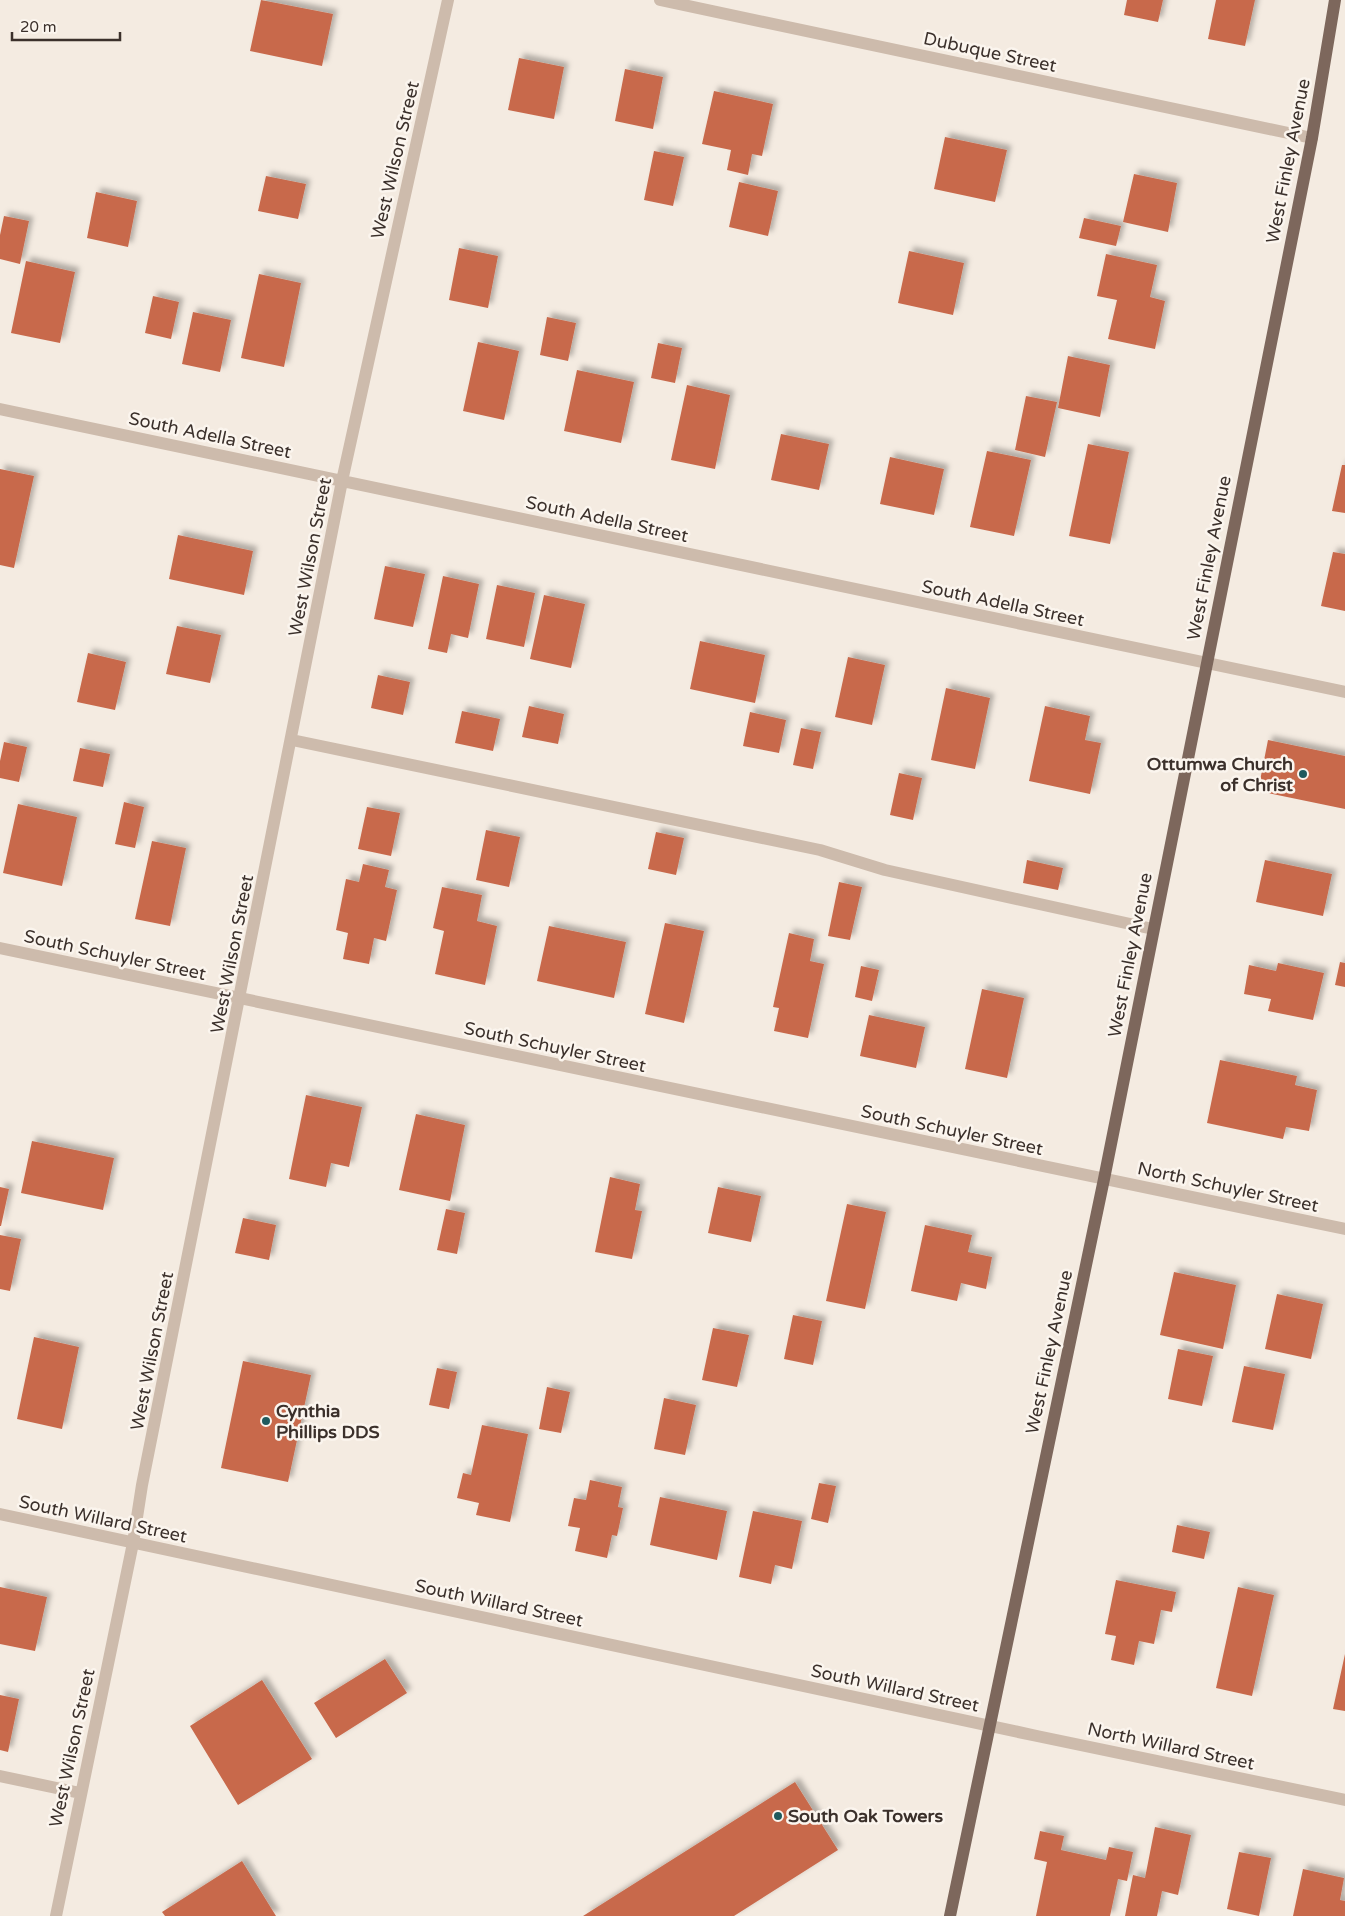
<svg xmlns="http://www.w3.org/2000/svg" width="1345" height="1916" viewBox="0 0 1345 1916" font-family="'Varela Round',sans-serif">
<defs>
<filter id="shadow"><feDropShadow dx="4.5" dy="-4.5" stdDeviation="2.5" flood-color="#0004"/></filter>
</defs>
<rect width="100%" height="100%" fill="#f4ebe1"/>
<!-- building -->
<path fill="#c8694b" filter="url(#shadow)" d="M261,0L333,14L322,66L250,51Z
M1127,0H1163L1158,22L1124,15Z
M1216,0H1255L1245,46L1208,39Z
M519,58L564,67L554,119L508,110Z
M625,69L663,77L653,129L615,121Z
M714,91L773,104L762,156L752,154L748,175L727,170L731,150L702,144Z
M945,137L1007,150L995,202L934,189Z
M654,151L684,157L673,206L644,200Z
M1134,174L1177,183L1168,232L1123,222Z
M266,176L306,184L298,219L258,211Z
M739,182L778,191L768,236L729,227Z
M96,192L137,201L128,247L87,238Z
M4,216L29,221L20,264L0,259V235Z
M1084,218L1121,226L1116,246L1079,238Z
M459,248L498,256L488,308L449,300Z
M909,251L964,263L953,315L898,303Z
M1106,254L1157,265L1150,297L1165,301L1155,349L1108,339L1117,300L1097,296Z
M26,261L75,272L60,343L11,333Z
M259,274L301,283L284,367L241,358Z
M153,296L179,302L171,339L145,333Z
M193,312L231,320L220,372L182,364Z
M547,317L576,323L568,361L540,355Z
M478,342L519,351L504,420L463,411Z
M658,343L682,348L675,383L651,378Z
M1068,356L1110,365L1100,417L1058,408Z
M577,370L634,382L621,443L564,431Z
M687,385L730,395L715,469L671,460Z
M1026,396L1057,402L1045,457L1015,450Z
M781,434L829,444L819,490L771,480Z
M1088,444L1129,452L1110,544L1069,536Z
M987,451L1031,460L1014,536L970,527Z
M890,457L944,469L934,515L880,504Z
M1342,465H1345V513L1332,511Z
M0,469L34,476L14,568L0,565Z
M178,535L253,551L244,595L169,579Z
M1333,552L1345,554V611L1321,606Z
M385,566L425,574L413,627L374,619Z
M443,576L479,584L468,638L451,634L447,653L428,649Z
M497,585L535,593L524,647L486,639Z
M544,595L585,604L571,668L530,659Z
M177,626L221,635L210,683L166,674Z
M700,641L765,655L755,703L690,689Z
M88,653L126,662L115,710L77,702Z
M848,657L885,665L872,725L835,717Z
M378,675L410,682L403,715L371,708Z
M946,688L990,698L975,769L931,760Z
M529,706L564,714L558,744L522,737Z
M1045,706L1090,716L1085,740L1101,743L1090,794L1029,781Z
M462,711L500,719L493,751L455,743Z
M750,712L786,720L779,753L743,746Z
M801,728L821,732L813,769L793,765Z
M1268,740L1345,756V809L1258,791Z
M4,742L27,747L19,782L0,778V761Z
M80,748L110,754L103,787L73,781Z
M899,773L922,778L913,820L890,815Z
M124,802L144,807L135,848L115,844Z
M18,804L77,817L62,886L3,873Z
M367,807L400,813L391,856L358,849Z
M486,830L520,837L509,887L476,880Z
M656,832L684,838L676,875L648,869Z
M152,841L186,848L170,926L135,919Z
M1027,860L1063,868L1058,890L1023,883Z
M1265,860L1332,874L1323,916L1256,902Z
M363,864L389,870L385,887L397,890L386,941L374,938L369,964L343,959L348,933L336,930L346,879L359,882Z
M839,882L862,887L850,940L828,936Z
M442,887L482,895L477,921L497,926L485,985L435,974L444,931L433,928Z
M665,923L704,931L684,1023L645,1014Z
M549,926L626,942L614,998L537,981Z
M789,933L814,939L810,961L824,964L808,1038L774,1031L779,1008L773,1007Z
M1340,962L1345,963V987L1335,985Z
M1278,963L1324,973L1313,1020L1268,1011L1271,999L1244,994L1249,965L1276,971Z
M861,966L879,970L872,1001L855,997Z
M982,989L1024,998L1007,1078L965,1069Z
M869,1015L925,1027L916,1068L860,1056Z
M1220,1060L1297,1076L1295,1085L1317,1090L1309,1131L1286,1127L1283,1139L1207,1123Z
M306,1095L362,1107L349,1167L331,1163L326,1187L289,1179Z
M416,1114L465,1125L450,1201L399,1190Z
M32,1141L114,1158L103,1210L21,1193Z
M610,1177L640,1184L635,1210L642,1211L632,1259L595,1252Z
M0,1187L9,1189L1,1226H0Z
M718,1187L761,1196L751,1242L708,1233Z
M847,1204L886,1212L865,1309L826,1301Z
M446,1209L465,1213L457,1254L437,1250Z
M243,1218L276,1225L269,1260L235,1253Z
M925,1225L972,1235L968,1252L992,1257L986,1289L961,1283L957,1301L911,1291Z
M0,1235L21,1239L10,1291L0,1289Z
M1174,1272L1236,1285L1223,1349L1160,1335Z
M1277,1294L1323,1304L1311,1359L1265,1349Z
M793,1315L822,1321L813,1365L784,1359Z
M713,1328L749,1335L737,1387L702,1380Z
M34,1337L79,1347L62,1429L17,1419Z
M1178,1349L1213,1356L1202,1406L1168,1399Z
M243,1361L311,1375L288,1482L221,1468Z
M1244,1366L1285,1374L1273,1430L1232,1422Z
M437,1368L457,1372L449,1409L429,1405Z
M547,1387L570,1392L561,1433L539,1429Z
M664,1398L696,1405L685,1455L654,1449Z
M482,1425L528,1434L510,1522L476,1515L479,1503L457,1498L463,1473L471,1475Z
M590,1480L622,1487L618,1507L623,1508L617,1536L612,1535L607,1558L575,1551L580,1528L568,1526L574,1498L586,1500Z
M819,1483L836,1486L828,1523L811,1519Z
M660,1497L727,1511L717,1560L650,1545Z
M753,1511L802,1521L792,1569L775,1565L771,1584L739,1577Z
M1177,1525L1210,1532L1204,1559L1172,1552Z
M1116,1580L1176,1592L1172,1612L1161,1610L1154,1644L1139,1641L1134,1665L1111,1660L1116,1636L1105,1634Z
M0,1587L47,1597L35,1651L0,1644Z
M1238,1587L1274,1595L1252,1696L1216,1688Z
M1345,1654V1711L1333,1709Z
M385,1659L407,1693L336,1738L314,1703Z
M262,1680L312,1759L238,1805L190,1726Z
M0,1695L19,1699L8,1752L0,1750Z
M795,1782L838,1850L734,1916H583Z
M1155,1827L1191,1835L1178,1895L1162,1891L1157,1916H1125L1133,1875L1145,1878Z
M1040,1831L1064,1836L1061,1850L1106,1860L1109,1847L1133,1852L1127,1881L1118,1879L1110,1916H1036L1047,1862L1034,1859Z
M1239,1852L1271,1858L1259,1916L1227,1909Z
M242,1861L276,1916H165L162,1912Z
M1303,1869L1344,1878L1340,1900L1345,1901V1916H1293Z"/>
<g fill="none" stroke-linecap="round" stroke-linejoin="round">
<!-- minor -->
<path stroke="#cdbbac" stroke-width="12" d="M660,0L1312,138
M0,409L1345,692
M292,740L820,850L885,870L1153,929
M0,948L1345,1229
M0,1514L1037,1736L1345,1800
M0,1776L80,1793
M56,1916L133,1543L142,1485L342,481L448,0"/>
<!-- major -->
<path stroke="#7d675c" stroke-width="12" d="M950,1916L1104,1179L1312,138L1335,0"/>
</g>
<!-- markers -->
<g fill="#1f5a5e" stroke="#fbf5ee" stroke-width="2">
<circle cx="1303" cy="774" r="5"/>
<circle cx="266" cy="1421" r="5"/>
<circle cx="778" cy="1816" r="5"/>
</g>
<g text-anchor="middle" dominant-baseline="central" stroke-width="5" stroke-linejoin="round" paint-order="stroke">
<!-- street labels -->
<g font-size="18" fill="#3b302b" stroke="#fbf5ee">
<text transform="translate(990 52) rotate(12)">Dubuque Street</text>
<text transform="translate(395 160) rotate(-77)">West Wilson Street</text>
<text transform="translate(1288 161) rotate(-79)">West Finley Avenue</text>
<text transform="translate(210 435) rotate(12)">South Adella Street</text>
<text transform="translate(607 519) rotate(12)">South Adella Street</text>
<text transform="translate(310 557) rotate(-79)">West Wilson Street</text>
<text transform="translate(1209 558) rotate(-79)">West Finley Avenue</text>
<text transform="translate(1003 603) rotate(12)">South Adella Street</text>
<text transform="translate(232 954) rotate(-79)">West Wilson Street</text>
<text transform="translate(115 955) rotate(12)">South Schuyler Street</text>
<text transform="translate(1130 955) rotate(-79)">West Finley Avenue</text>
<text transform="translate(555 1047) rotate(12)">South Schuyler Street</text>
<text transform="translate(952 1130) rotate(12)">South Schuyler Street</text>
<text transform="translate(1228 1187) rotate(12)">North Schuyler Street</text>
<text transform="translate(152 1351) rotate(-79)">West Wilson Street</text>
<text transform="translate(1049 1352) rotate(-78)">West Finley Avenue</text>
<text transform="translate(103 1519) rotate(12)">South Willard Street</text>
<text transform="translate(499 1603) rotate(12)">South Willard Street</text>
<text transform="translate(895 1688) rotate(12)">South Willard Street</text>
<text transform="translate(1171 1746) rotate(12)">North Willard Street</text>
<text transform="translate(72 1748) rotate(-78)">West Wilson Street</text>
</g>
<!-- poi labels -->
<g font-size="18" font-weight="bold" fill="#3b302b" stroke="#fbf5ee" text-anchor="start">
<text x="1293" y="764" text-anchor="end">Ottumwa Church<tspan x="1293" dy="21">of Christ</tspan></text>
<text x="276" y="1411">Cynthia<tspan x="276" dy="21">Phillips DDS</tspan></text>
<text x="788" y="1816">South Oak Towers</text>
</g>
</g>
<!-- scale -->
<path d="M12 32v8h108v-8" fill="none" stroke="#3b302b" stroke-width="2.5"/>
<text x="20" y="32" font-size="15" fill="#3b302b" stroke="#fbf5ee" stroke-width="4" paint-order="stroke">20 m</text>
</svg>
